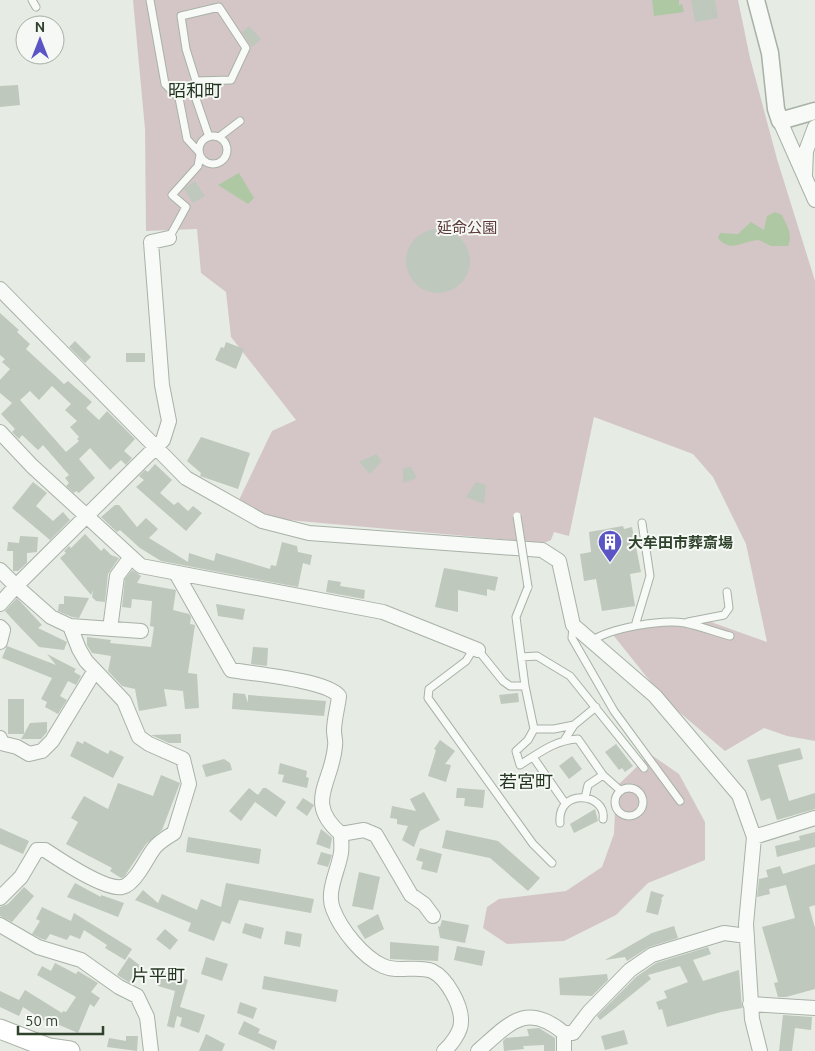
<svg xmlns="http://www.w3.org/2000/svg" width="815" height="1051" viewBox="0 0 815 1051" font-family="Ubuntu,'Noto Sans JP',sans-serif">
<rect width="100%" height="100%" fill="#e6ebe4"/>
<!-- green -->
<path fill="#d4c6c7" d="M133,0H738L750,58L777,159L815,281V741L787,736L764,728L725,751L665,700L610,631L711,622L767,642L746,544L713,477L693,454L594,417L569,536L554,532L551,540L544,543L277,519L238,502L272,431L296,420L231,337L226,292L201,273L197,229L146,231L145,129Z
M650,754L679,774L705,822V860L648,883L616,915L564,941L507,944L483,928L487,907L499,899L566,891L602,867L614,834L616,787Z"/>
<!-- water -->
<path fill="#adc8a3" d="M652,0H679V5L682,4L684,12L654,16Z
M239,173L254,198L248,204L218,185Z
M775,212L782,215C787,226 793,234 788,246H771L759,240C744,240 731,254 718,238L720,233L738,234L751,222L764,230L767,216Z"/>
<!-- building -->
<path fill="#bec8bc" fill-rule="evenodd" d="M691,0H715L718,18L695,22Z
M249,26L261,39L252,47L242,32Z
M18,85L20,105L0,107V86Z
M195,181L205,196L193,203L184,189Z
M406 261a32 32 0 1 1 64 0a32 32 0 1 1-64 0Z
M0,313L19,330L17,332L30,344L26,349L64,384L68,381L92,402L86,408L99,420L107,411L135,439L124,451L132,458L126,465L121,460L110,470L90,448L79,459L95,478L79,493L76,491L74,493L66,486L69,483L65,478L69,475L43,445L38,450L22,435L19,439L12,432L15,429L1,414L12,403L0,393V380L10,369L2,362L5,359L0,355ZM52,386L71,404L65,410L77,421L70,427L79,437L77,439L79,441L66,452L20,400L30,391L39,400Z
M75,341L91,357L85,363L69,347Z
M226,342L244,349L236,369L215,360L221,347L224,348Z
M126,353H145V362H126Z
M201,437L250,453L238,489L200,476L201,473L187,461Z
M376,454L382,461L370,474L359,462Z
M155,464L172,480L160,493L174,505L178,502L188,511L193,506L202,513L186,531L136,487L144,480L139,476L145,470L148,472Z
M411,467L417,478L403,483V468Z
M33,482L47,493L36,506L53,521L63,512L70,520L50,540L12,508Z
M476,482L486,485L484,504L466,497Z
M115,505H119L137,527L146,518L158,529L149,538L188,562L189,553L214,561L216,553L270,569L271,565L276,566L282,542L297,546L298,552L312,555L310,565L303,563L298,587L161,561L140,548L120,530L117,532L101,517Z
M623,526L624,529L632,527L641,572L630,574L635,606L602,611L596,579L584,581L580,554L591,552L589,532Z
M85,534L101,551L104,548L111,555L119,558L108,574L105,602L96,601L92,597L93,590L91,595L60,558L66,553L64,551L69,546L71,548Z
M20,536L38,537L37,552L27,553V563L18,571H13V551H7L8,542L19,543Z
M444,568L498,577L495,591L487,589V596L458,590V612L435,607Z
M132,570L141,576L137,583L176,590L173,610L189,614L191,617L190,624L195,625L188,673L197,674L199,708L185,709L183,691L164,689L167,706L139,711L135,689L122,686L108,671L111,656L92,653L87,645V637L111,640L110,643L151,647L154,627L150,626L152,601L132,599L131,608L122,607L125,579Z
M328,580L341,582L340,586L365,590L364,599L326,592Z
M64,596L89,598L79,618L72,617L58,611L59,604H64Z
M17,598L42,625L38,628L67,642L64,650L39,647L14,621L5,611Z
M216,604L245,609L243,620L218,616Z
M7,646L56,665L47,654L76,669L74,672L81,676L76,685L68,681L60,696L67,700L58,714L45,707L47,702L41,699L52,678L2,658Z
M253,647L268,648L267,666L251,664Z
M233,693L245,694L248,703V695L326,701L324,716L232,709Z
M518,693L519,702L501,704L499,695Z
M8,699H24V734L30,723L47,722V732L41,739H21L24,734H8Z
M181,734V743H169L151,735Z
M440,740L455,751L445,764L451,765L446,782L428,776L436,750L434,749Z
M77,741L83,744L84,741L108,754L110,750L124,757L113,778L70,756Z
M616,744L633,766L625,772L622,768L619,770L605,752Z
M800,748L803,759L778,765L789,801L815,793V809L777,820L770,798L761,801L747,760Z
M572,756L582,769L569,779L559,766Z
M224,759L230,763L232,770L206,777L202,765Z
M280,763L307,771L306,777L309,778L307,788L282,782L284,775L278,774Z
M161,775L180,783L162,830L146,844L124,877L121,878L110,871L112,868L66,844L78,822L71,818L84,796L108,809L118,783L153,796Z
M249,788L258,795L263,788H266L286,802L276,817L255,802L241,821L229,811Z
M457,788L485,790L483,808L464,806L465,798H456Z
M424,792L440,820L420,831L414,847L402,840L408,826L397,824V819L390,818L392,806L416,811L410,799Z
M303,798L314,805L307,816L296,808Z
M595,809L598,821L574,833L570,824Z
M0,828L29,841L23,854L0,844Z
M321,829L332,838L330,849L316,844Z
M446,830L498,841L540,878L528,891L490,858L442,848Z
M815,832V847L777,857L775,846L800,840L799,836Z
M188,837L261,849L259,864L186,852Z
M420,848L442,854L437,873L421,869L423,862L416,860Z
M321,852L332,855L328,867L317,864Z
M815,864V905L809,907L815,928V989L786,997H778L774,983L778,982L762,927L795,918L786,885L769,889L770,894L757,897L759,879L768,877L766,870L780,866L783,874Z
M359,872L380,877L373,910L352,906Z
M75,883L101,897V895L124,903L118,917L67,897Z
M226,883L314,899L311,913L239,900L230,924L222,921L214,941L188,931L191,923L135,900L143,890L158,903L162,894L197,910L201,899L221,907Z
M24,887L34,896L12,922L0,916V907L8,904Z
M651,891L664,895L661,899L662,900L658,915L646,912Z
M42,907L71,921L74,913L132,949L125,960L105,948L107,945L84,930L80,939L70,935L67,940L50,934L46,940L42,939L32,934L40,921L36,919Z
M378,914L384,929L365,939L357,926Z
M442,920L469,925L465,943L440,938L438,926L440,927Z
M245,923L264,928L261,939L242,933Z
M674,926L678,938L649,947L627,961L625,957L605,960L652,933Z
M165,929L178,940L170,950L156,939Z
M286,931L302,934L300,947L284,944Z
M390,942L439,946L438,961L390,959Z
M457,946L485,951L482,966L454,960Z
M708,947L711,954L693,960L703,981L739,970L742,1008L721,1012L667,1027L662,1009L659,1010L656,1002L667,998L664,991L688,982L680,966L648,975L651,979L609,1013L600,1020L597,1016L636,977L656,963Z
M129,957L142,967L130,983L117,975Z
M206,957L228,964L222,981L201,974Z
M55,963L76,974L78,971L98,983L91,992L100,998L94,1007L90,1004L78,1033L50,1021L49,1024L23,1007L19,1016L0,1007V991L19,1000L25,990L62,1013L63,1011L66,1012L76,997L37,975L42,966L51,971Z
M162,972L188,980L180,1007L205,1015L199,1033L180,1026L182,1018L177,1016L174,1028L167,1026L175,991L158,986Z
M607,974L608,980L592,996L560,995L559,978Z
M264,976L338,990L336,1002L262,989Z
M240,1002L257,1008L253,1019L237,1013Z
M783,1015L812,1017L811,1030L795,1028L792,1051H779Z
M244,1021L260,1029L258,1033L277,1041L274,1050L238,1034Z
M539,1028L555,1038V1051H544V1045L523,1046L524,1049L504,1051L503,1041L506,1038L529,1036L527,1029Z
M624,1030L628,1044L605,1050L601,1036Z
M206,1034L225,1044L222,1051H199Z
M126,1036H138L137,1051L107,1047L109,1038L126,1041Z"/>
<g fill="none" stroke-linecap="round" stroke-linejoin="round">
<defs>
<path id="service" d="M32,0L36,7
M150,0L165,84L179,98L187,139L199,152
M196,81L231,80L246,48L219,7L181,16L186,49L196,81L194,93L209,137
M199 150a14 14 0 1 1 28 0a14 14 0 1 1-28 0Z
M219,137L240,121
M169,238L186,207L172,195L198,166L200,155
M528,587L516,617L525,686L534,729L528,740L516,751L520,765C539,753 555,740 578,739L603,775L621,791
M688,622L724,615L729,608L727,592
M573,625L572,638L614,711L680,801
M635,626L650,576L642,523
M591,641C611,628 662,619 685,623C700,626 715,632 730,636
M474,648L466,661L429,689L428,698L533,844L552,863
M478,650L503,681L510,686H525
M521,657L537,656L570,676L644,768
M534,729H554L574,725
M565,739L574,725L596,707
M533,757L565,803
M615 802a14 14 0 1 1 28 0a14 14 0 1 1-28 0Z
M585,798L588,785L603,775
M560,823C557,787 607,793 603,819"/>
<path id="minor" d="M780,121L815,200
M805,175L806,151L815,127
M0,289L186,478L262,521L309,533L542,550L559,561L573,625L655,696L739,795L754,837L746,924L752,1019L760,1051
M0,432L32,466L141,566L383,612L478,650
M0,570L16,586L163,440L169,421L162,385L151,242L169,238
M176,573L231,670C254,674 326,680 339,696C338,707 334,719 334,731C334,736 336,741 335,746C332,784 304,802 341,834
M0,604L16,586L51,617L70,626L79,649L86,661L124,701L139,737L149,744L183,759L189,784L174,833C150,847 154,850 139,872C135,878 128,886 122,887C105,890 60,860 45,850H37L21,877L0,898
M70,626L141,631
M0,627L3,630L0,642
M110,629L117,576L131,557
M0,738L1,743L17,747L29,754L42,751L52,741L94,672
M341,834C341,841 342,847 341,853C338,871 326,892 333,909C341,930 363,957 383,966C398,973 417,965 432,971C447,978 462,1006 461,1022C461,1032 451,1045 444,1051
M341,834L364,830L376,835L411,895L424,904L433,916
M754,837L815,818
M0,925L38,947L81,960L119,987L137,996L147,1017L151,1051
M750,1004L815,1008
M564,1033H573L589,1012L630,970L652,955L724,933L747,936
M478,1051C509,1024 526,1001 564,1033V1051"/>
<path id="tertiary" d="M756,0L770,53L776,109L780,121L815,111"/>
<path id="secondary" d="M0,1029L49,1048L70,1051"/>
</defs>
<!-- service casing -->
<use href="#service" stroke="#a8b2a6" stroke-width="9"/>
<!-- minor casing -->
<use href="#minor" stroke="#a8b2a6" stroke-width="16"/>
<!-- tertiary casing -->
<use href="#tertiary" stroke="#a8b2a6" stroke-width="19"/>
<!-- secondary casing -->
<use href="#secondary" stroke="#a8b2a6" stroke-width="21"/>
<!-- service -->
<use href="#service" stroke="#f7faf7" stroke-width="7"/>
<!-- minor -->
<use href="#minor" stroke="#f7faf7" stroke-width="14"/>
<!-- tertiary -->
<use href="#tertiary" stroke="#f7faf7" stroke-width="16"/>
<!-- secondary -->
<use href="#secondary" stroke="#fff" stroke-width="19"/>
<defs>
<path id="service-bridge" d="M517,516L528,587"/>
</defs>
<!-- service-bridge casing -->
<use href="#service-bridge" stroke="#a8b2a6" stroke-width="9" stroke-linecap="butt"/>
<!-- service-bridge -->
<use href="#service-bridge" stroke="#f7faf7" stroke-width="7"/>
</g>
<!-- icons -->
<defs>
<symbol id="building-pin" viewBox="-11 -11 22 30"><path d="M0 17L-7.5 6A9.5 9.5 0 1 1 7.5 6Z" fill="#5b54c5" stroke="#f5f8f4"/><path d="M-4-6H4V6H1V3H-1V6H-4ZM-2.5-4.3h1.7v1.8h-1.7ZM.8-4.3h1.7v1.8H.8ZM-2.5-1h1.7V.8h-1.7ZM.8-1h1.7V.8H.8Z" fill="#fff"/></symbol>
</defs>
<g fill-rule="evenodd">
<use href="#building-pin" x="596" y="528" width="28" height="38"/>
</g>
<g text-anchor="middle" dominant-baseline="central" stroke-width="4" stroke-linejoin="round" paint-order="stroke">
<!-- park labels -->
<g font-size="15" fill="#5d3c3b" stroke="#f5f8f4">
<text x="467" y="227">延命公園</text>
</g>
<!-- poi labels -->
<g font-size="15" font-weight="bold" fill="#30432d" stroke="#f5f8f4" text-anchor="start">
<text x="628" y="542">大牟田市葬斎場</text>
</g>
<!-- quarter labels -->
<g font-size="18" fill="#22341f" stroke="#f5f8f4">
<text x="195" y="90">昭和町</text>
<text x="526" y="781">若宮町</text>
<text x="158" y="975">片平町</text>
</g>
</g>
<!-- north arrow -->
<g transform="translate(40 40)"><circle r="24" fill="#f5f8f4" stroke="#a6b0a4"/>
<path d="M0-4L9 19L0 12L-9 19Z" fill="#5b54c5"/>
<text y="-8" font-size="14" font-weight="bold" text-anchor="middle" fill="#30432d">N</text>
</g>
<!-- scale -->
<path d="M18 1026v8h85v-8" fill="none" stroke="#30432d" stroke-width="2.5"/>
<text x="25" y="1026" font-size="15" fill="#30432d" stroke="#f5f8f4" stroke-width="4" paint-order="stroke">50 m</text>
</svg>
